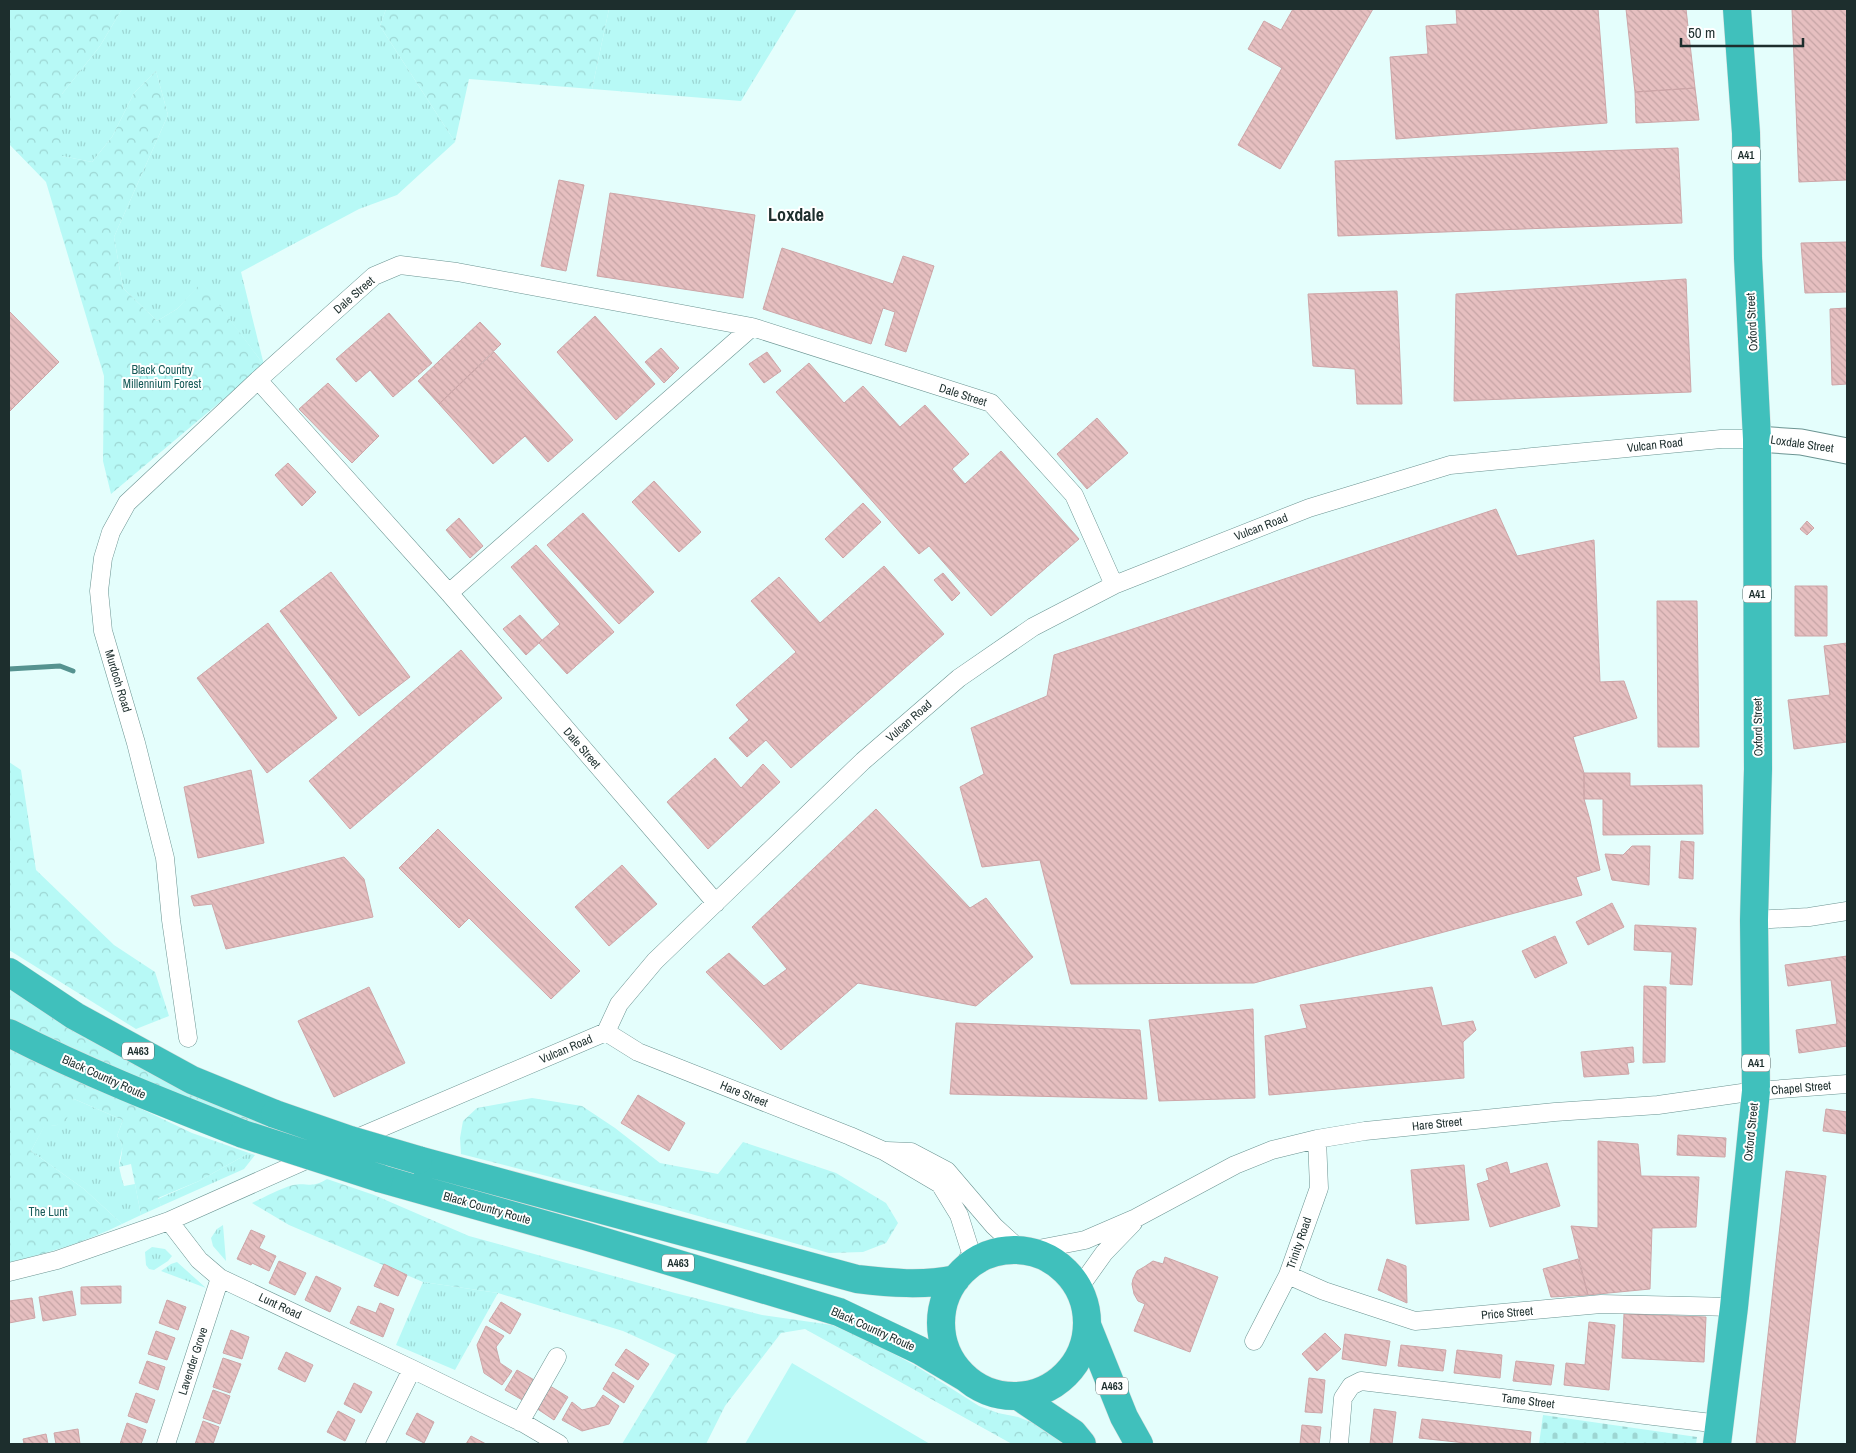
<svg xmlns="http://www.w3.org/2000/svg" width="1856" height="1453" viewBox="0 0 1856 1453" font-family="'Archivo Narrow',sans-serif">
<defs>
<pattern id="grass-tufts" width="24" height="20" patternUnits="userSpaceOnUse" patternTransform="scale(1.25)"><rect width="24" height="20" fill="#b7f9f6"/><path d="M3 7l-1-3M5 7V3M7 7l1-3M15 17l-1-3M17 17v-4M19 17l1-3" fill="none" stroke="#9dd6d3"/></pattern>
<pattern id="forest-crowns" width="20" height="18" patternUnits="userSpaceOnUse" patternTransform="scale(1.25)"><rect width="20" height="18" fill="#b7f9f6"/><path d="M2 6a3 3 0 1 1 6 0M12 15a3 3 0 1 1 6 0" fill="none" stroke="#9dd6d3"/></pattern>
<pattern id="cemetery-stones" width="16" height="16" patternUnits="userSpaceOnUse" patternTransform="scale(1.25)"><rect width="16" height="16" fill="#b7f9f6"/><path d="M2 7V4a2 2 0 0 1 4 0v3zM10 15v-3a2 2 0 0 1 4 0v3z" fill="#9dd6d3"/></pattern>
<pattern id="building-back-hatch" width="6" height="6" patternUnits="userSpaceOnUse" patternTransform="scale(1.25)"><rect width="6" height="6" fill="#e6bfc0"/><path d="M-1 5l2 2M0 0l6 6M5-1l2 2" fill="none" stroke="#c5a4a5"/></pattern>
</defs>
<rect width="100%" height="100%" fill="#e4fefc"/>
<!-- grass -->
<path fill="url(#grass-tufts)" d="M122,9H386L380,26L455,142L397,195L359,209L241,272L264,365L202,283L177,309L157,321L123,288L114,237L168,115L156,71L134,93L112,137L92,162L62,156V94L100,46Z
M609,9H797L741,101L592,89Z
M74,1099L123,1120L117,1136C127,1147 119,1154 119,1166C120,1172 122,1180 124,1186L135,1184L141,1215L122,1224L84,1189L31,1151L44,1126L57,1125Z
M249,1153L255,1155L244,1169L161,1206L158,1199L199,1181Z
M223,1225L226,1261L213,1246L211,1238L217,1229Z
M152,1247L165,1249L172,1256L168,1261L154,1270L149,1269L146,1265L145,1252Z
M177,1262L206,1288L161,1271L171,1264Z
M423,1282L498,1293L455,1370L396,1345Z"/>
<!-- forest -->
<path fill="url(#forest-crowns)" d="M9,9H122L100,46L62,94V156L92,162L112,137L134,93L156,71L168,115L114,237L123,288L157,321L177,309L202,282L264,365L111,494L103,461L104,376L46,182L9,144Z
M386,9H609L592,89L469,79L455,142L380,26Z
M9,762L21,770L36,870L114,945L155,972L169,1016L136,1029L9,950Z
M9,982L282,1128L272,1134L50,1041L9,1021Z
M9,1046L192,1133L249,1153L199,1181L158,1198L161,1206L141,1215L131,1164L119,1167C121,1155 126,1146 117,1136L123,1120L74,1099L66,1121L57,1125L44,1127L31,1151L84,1189L122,1224C85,1242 49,1253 9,1262Z
M532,1098L582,1106L615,1128L660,1163L718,1174L743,1142L836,1173L886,1203L898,1223L886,1243L863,1252L829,1253L663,1206L461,1154L460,1138L463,1121L477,1108Z
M327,1179L374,1195L469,1236L675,1293L762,1315L832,1325L876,1344L916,1366L979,1406L998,1413L1018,1417L1041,1426L1063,1444H1012L805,1329L781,1333L725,1406L706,1444H622L676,1355L623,1331L498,1293L423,1282L289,1225L252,1203C265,1197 279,1189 293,1185C307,1182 312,1189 327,1179Z"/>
<!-- cemetery -->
<path fill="url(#cemetery-stones)" d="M1543,1415L1697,1437L1696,1444H1539Z"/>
<!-- pitch -->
<path fill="#b7f9f6" d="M792,1363L930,1444H745Z"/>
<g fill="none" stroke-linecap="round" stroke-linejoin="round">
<!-- stream -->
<path stroke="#569390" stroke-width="5" d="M9,669L60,666L73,671"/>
</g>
<!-- building -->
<path fill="url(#building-back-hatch)" stroke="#cda6a8" d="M1293,9H1373L1280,169L1238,145L1282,68L1248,49L1264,21L1281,30Z
M1456,9H1598L1607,123L1396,139L1390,57L1428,54L1426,26L1457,24Z
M1626,9H1686L1695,88L1635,92Z
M1792,9H1847V180L1799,182Z
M1695,88L1699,120L1636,123L1635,92Z
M1678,148L1682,223L1338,236L1335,161Z
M559,180L584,185L566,271L541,266Z
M610,193L755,215L743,298L597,276Z
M1847,242V292L1805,293L1801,243Z
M782,248L893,284L903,256L934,266L906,352L885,345L895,312L883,308L871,344L763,309Z
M1686,279L1691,392L1454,401L1456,294Z
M1397,291L1402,404H1357L1355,369L1313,366L1308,294Z
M1847,308V384L1832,385L1830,309Z
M9,311L59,362L9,412Z
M389,313L432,363L393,397L370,370L356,382L336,359Z
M595,316L655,384L616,420L557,352Z
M480,322L501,344L439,404L418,381Z
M661,348L679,368L664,383L645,362Z
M494,352L573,440L548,462L525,436L493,464L439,404Z
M767,352L781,371L764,383L749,364Z
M809,363L844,403L863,386L900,427L925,405L969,454L952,469L965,484L1001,451L1079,539L991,616L929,546L919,554L776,392Z
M328,383L379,436L352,463L299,409Z
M1097,418L1128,453L1087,489L1057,454Z
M288,463L316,492L302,506L275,475Z
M654,481L701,532L679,552L632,502Z
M863,503L881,522L843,558L825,539Z
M1496,509L1517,556L1594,540L1600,682L1624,681L1637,718L1573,737L1584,773V799L1590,820L1600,870L1576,877L1582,895L1254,983L1071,984L1040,860L982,867L960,787L984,774L971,728L1047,696L1054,655Z
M583,513L654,592L619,624L547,545Z
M459,518L483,546L470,558L446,530Z
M1807,521L1814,528L1807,535L1800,529Z
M536,545L614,632L567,674L539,643L560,624L511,567Z
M884,566L944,634L791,768L766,740L747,757L729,738L749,720L736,705L796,652L751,601L779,577L820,623Z
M331,572L410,677L359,716L280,611Z
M943,573L960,593L952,601L934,580Z
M1795,586H1827V636H1795Z
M1657,601H1697L1699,747H1658Z
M520,615L542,640L526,655L503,629Z
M268,623L337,718L267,773L197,678Z
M1847,643V742L1794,749L1788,700L1830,695L1824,646Z
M461,650L502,698L350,829L309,781Z
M715,758L741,788L763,764L780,782L708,849L667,802Z
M251,770L264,843L198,858L184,787Z
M1584,773H1630V786L1702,785L1703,834L1603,835V799H1584Z
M876,809L970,908L986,898L1033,957L976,1006L858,983L781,1050L706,972L729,953L764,986L787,969L752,927Z
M438,829L580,971L551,999L469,918L459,928L399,868Z
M1681,841L1694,842L1693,879L1679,878Z
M1632,846H1650L1649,885L1612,880L1605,854L1623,855Z
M344,857L364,879L373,917L226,949L212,904L194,906L191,896Z
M622,865L657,904L609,946L575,907Z
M1612,903L1624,927L1588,945L1576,922Z
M1635,925L1696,928L1692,985L1670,984L1672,952L1634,950Z
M1555,936L1567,963L1535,978L1522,951Z
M1847,956V1046L1799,1053L1796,1030L1837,1024L1831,980L1788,986L1785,965Z
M1644,986L1666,987L1665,1062L1643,1063Z
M369,987L405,1063L334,1097L298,1021Z
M1432,987L1442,1026L1473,1021L1476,1030L1463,1042L1464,1078L1269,1095L1265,1036L1307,1028L1300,1005Z
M1253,1009L1255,1098L1159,1101L1149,1020Z
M956,1023L1140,1030L1147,1099L950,1094Z
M1633,1047L1634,1062L1627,1063L1629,1074L1584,1077L1581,1052Z
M638,1095L685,1123L669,1151L621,1123Z
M1826,1109L1847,1112V1134L1823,1131Z
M1678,1135L1726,1138L1725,1157L1677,1155Z
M1598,1141L1638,1144L1641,1176L1699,1177L1696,1227L1652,1228L1650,1289L1588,1295L1571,1226L1598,1228Z
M1507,1162L1510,1174L1547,1163L1560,1206L1490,1227L1477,1184L1489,1180L1486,1169Z
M1464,1165L1469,1220L1416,1224L1411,1170Z
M1786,1171L1826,1176L1795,1444H1756Z
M251,1230L265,1236L259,1248L276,1256L269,1271L252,1263L251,1265L237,1259Z
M1165,1257L1218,1277L1190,1352L1134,1331L1145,1304L1138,1301L1134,1294L1132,1284L1133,1279L1137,1271L1144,1267L1153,1261L1163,1264Z
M1387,1259L1406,1266L1407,1303L1378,1290Z
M1578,1259L1588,1295L1551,1297L1543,1269Z
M279,1261L306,1273L295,1295L269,1283Z
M384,1264L407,1275L398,1296L374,1286Z
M316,1276L341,1288L330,1312L305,1300Z
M121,1286V1303L81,1304V1287Z
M72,1291L76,1315L43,1321L39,1297Z
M32,1298L35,1318L9,1323V1301Z
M167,1300L186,1307L178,1330L159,1323Z
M501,1302L521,1314L510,1334L489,1321Z
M380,1303L394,1309L383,1337L350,1323L358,1306L376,1313Z
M1624,1314L1706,1317L1704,1362L1622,1358Z
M1589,1322L1615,1325L1609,1390L1564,1385L1566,1363L1585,1365Z
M486,1326L504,1336L496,1347L500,1363L512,1371L502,1385L484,1373L477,1345Z
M231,1330L249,1337L242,1359L223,1353Z
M156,1331L175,1338L167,1360L148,1354Z
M1325,1333L1341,1349L1317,1371L1302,1354Z
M1345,1334L1390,1341L1386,1366L1342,1359Z
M1401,1345L1446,1350L1443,1371L1398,1366Z
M626,1349L649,1364L638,1380L615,1365Z
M1457,1350L1502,1355L1500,1378L1454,1373Z
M286,1352L313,1365L305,1382L278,1369Z
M223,1358L241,1364L230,1393L213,1387Z
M147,1361L165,1367L158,1390L139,1383Z
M1516,1361L1554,1365L1551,1385L1513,1381Z
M517,1370L536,1381L524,1401L505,1390Z
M613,1372L634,1386L624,1403L603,1389Z
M1309,1378L1325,1380L1322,1413L1305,1412Z
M354,1383L372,1392L361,1413L344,1404Z
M550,1386L568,1397L554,1420L536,1408Z
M213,1390L230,1396L220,1424L203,1418Z
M136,1393L155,1400L147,1423L128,1416Z
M603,1395L619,1406L609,1424L582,1431L562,1420L572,1402L582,1410L595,1407Z
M1374,1409L1396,1412L1392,1444H1370Z
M338,1411L355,1420L345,1441L327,1432Z
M417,1413L434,1422L424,1443L406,1434Z
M1422,1419L1531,1432L1530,1444H1475L1419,1438Z
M203,1421L219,1427L213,1444H195Z
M127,1423L146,1430L141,1444H120Z
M1302,1425L1321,1427L1319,1444H1300Z
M78,1429L80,1444H56L54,1433Z
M46,1434L48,1444H24L23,1439Z
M471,1436L486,1444H466Z"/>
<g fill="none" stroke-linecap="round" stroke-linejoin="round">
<defs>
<path id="street" d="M449,593L752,327
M716,903L449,593L258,380L374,276L400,265L457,272L752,327L991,403L1074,495L1114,585
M1754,920L1809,917L1847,911
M606,1032L638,1052L850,1136L884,1151L940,1184L959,1215L971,1253L960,1274
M188,1038L171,920L165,858L136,743L103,631L99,591L103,558L111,532L127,503L258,380
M350,1141L606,1032L619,1004L655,961L863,761L959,678L1033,627L1114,585L1309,508L1450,465L1721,439H1757
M887,1151L911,1152L947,1171L994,1226L1019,1249
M169,1221L199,1260L220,1278L412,1369L525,1424L559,1444
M1028,1251L1085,1240L1136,1218L1235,1165L1272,1150L1317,1139L1365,1131L1555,1112L1658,1105L1756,1091L1847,1084
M9,1272L57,1260L169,1221L315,1156
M1288,1275L1324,1291L1415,1321L1601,1304L1734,1307
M1079,1288L1104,1253L1133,1223
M1254,1341L1288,1275L1319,1188L1317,1139
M520,1422L557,1357
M166,1444L220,1278
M375,1444L412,1369
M1339,1444L1343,1398L1351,1386L1361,1381L1720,1424"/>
<path id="secondary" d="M1757,439L1801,442L1847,451"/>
<path id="highway" d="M9,972L75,1016L192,1080L275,1114
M9,1033C85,1072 164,1103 243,1134
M418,1160L857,1279C890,1283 923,1286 956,1279
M379,1178L585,1236L839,1312L919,1350L966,1378
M941 1323a73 73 0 1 1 146 0a73 73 0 1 1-146 0Z
M1087,1325L1124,1417L1139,1444
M1018,1396L1073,1433L1082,1444
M1717,1444L1734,1307L1756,1091L1754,920L1758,769L1757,439L1748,258L1746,133L1737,9"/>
</defs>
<!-- street casing -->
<use href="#street" stroke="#6b9492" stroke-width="19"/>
<!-- secondary casing -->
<use href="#secondary" stroke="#6b9492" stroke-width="27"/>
<!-- highway casing -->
<use href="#highway" stroke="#dbdedd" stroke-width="29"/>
<!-- street -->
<use href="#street" stroke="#fff" stroke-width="18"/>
<!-- secondary -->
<use href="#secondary" stroke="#fff" stroke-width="25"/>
<!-- highway -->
<use href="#highway" stroke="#40c0bc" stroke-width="28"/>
<defs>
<path id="highway-bridge" d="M275,1114L350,1140L418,1160
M243,1134L379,1178"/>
</defs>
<!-- highway-bridge casing -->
<use href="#highway-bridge" stroke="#dbdedd" stroke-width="29" stroke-linecap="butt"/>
<!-- highway-bridge -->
<use href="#highway-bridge" stroke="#40c0bc" stroke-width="28"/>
</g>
<g text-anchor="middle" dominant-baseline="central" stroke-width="4" stroke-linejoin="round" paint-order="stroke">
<!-- shield labels -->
<g fill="#fff" stroke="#616d6c" stroke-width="1">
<rect x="1732" y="146.5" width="28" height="17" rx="4"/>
<rect x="1743" y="585.5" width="28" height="17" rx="4"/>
<rect x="122" y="1042.5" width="32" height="17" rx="4"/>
<rect x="1742" y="1054.5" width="28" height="17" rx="4"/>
<rect x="662" y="1254.5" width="32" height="17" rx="4"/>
<rect x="1096" y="1377.5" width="32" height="17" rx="4"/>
</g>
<g font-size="11" font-weight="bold" fill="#1d2e2d">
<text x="1746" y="155">A41</text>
<text x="1757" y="594">A41</text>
<text x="138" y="1051">A463</text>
<text x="1756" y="1063">A41</text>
<text x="678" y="1263">A463</text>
<text x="1112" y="1386">A463</text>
</g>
<!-- street labels -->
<g font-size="12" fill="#1d2e2d" stroke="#fff">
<text transform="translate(354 295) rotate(-41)">Dale Street</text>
<text transform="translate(1752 322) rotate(-93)">Oxford Street</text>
<text transform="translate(963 395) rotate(18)">Dale Street</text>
<text transform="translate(1802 444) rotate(8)">Loxdale Street</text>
<text transform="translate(1655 445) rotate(-6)">Vulcan Road</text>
<text transform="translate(1261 527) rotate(-21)">Vulcan Road</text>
<text transform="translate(118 681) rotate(73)">Murdoch Road</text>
<text transform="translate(909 721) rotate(-41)">Vulcan Road</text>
<text transform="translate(1758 727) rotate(-91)">Oxford Street</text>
<text transform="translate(582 748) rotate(49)">Dale Street</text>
<text transform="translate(566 1049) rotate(-23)">Vulcan Road</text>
<text transform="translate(104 1077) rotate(24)">Black Country Route</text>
<text transform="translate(1801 1088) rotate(-5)">Chapel Street</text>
<text transform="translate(744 1094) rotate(22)">Hare Street</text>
<text transform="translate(1437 1124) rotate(-6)">Hare Street</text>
<text transform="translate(1751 1132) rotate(-84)">Oxford Street</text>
<text transform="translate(487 1208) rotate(16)">Black Country Route</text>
<text transform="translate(1299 1243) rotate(-71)">Trinity Road</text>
<text transform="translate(280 1306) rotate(25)">Lunt Road</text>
<text transform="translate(1507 1313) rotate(-5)">Price Street</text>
<text transform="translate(873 1329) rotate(24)">Black Country Route</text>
<text transform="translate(193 1361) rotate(-72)">Lavender Grove</text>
<text transform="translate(1528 1401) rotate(7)">Tame Street</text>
</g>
<!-- park labels -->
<g font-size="12" fill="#185b59" stroke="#fff">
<text x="162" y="370">Black Country<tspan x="162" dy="14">Millennium Forest</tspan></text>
<text x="48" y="1212">The Lunt</text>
</g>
<!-- district labels -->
<g font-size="18" font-weight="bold" fill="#1d2e2d" stroke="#fff">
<text x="796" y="214">Loxdale</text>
</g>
</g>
<!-- border -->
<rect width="1856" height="1453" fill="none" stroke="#1d2e2d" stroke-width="20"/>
<!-- scale -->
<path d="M1681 38v8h122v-8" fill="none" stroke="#1d2e2d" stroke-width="2.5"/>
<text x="1688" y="38" font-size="15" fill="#1d2e2d" stroke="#ffffff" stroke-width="4" paint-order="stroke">50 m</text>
</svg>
